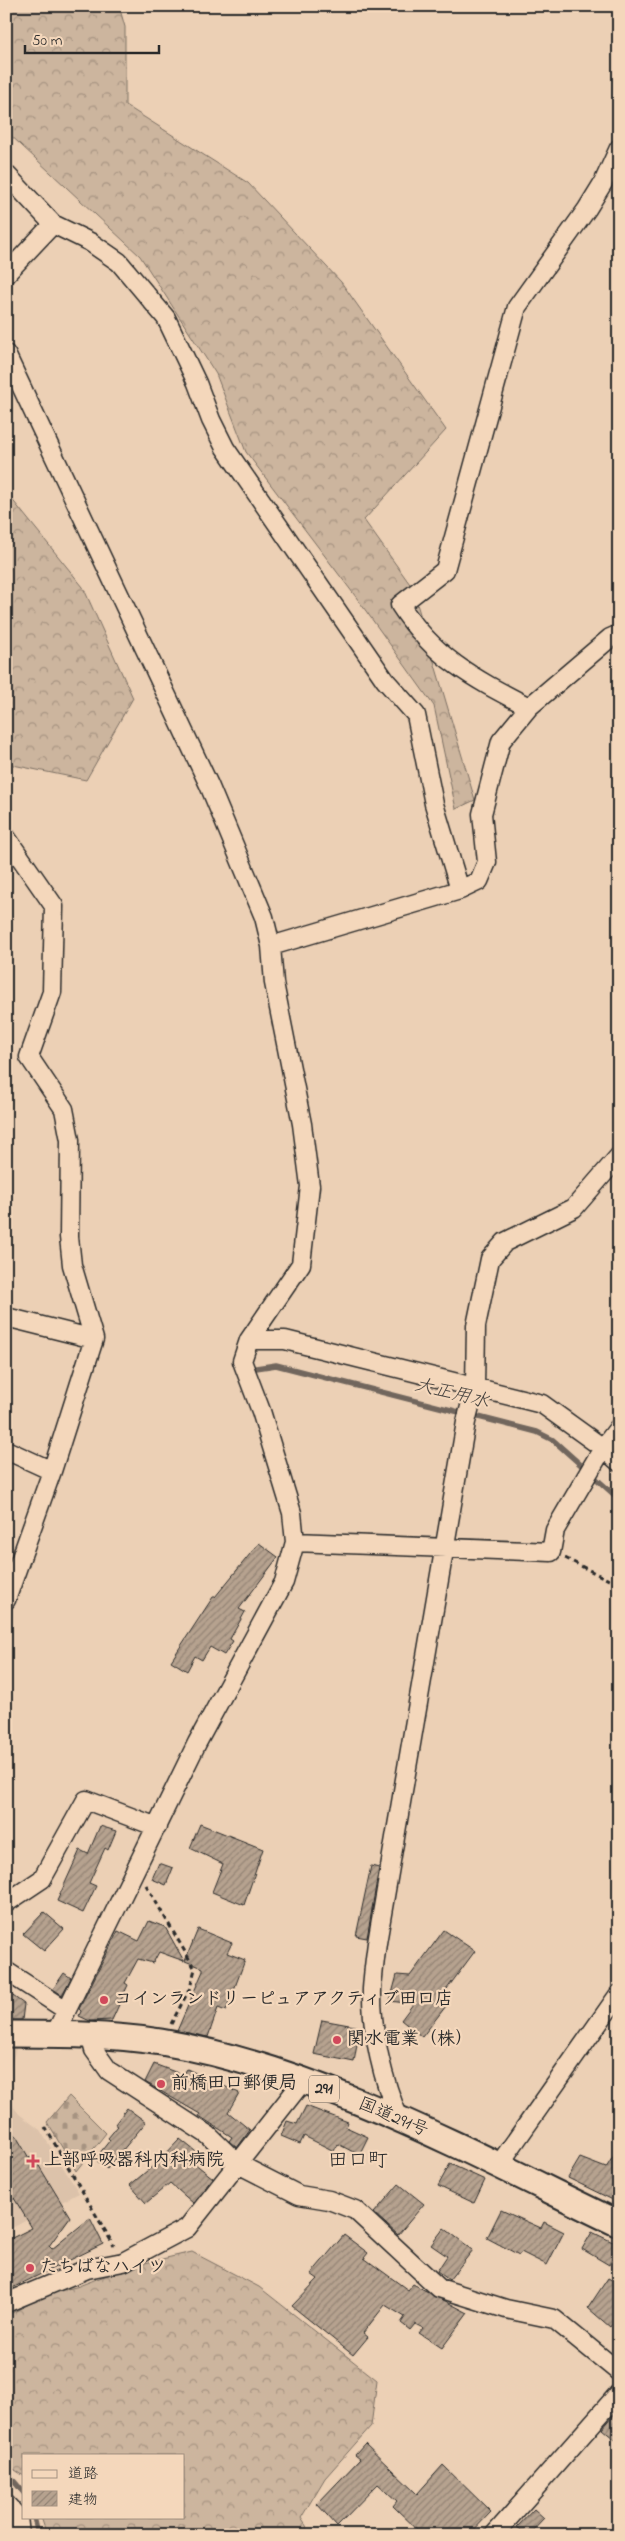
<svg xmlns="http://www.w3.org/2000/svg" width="625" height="2541" viewBox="0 0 625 2541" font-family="'Indie Flower','Klee One',sans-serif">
<defs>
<pattern id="forest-crowns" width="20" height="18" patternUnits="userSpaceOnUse" patternTransform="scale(1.25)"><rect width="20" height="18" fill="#ccb59e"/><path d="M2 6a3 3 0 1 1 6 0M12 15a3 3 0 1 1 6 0" fill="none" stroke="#a69381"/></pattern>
<pattern id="cemetery-stones" width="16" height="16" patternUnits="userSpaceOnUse" patternTransform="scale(1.25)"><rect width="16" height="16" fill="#ccb59e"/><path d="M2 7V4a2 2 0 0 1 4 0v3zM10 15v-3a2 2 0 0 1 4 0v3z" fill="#a69381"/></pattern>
<pattern id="building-hatch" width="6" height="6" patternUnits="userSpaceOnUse" patternTransform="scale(1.25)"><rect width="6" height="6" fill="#b6a28f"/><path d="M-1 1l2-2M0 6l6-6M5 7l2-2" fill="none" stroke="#948475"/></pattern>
</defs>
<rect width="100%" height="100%" fill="#ecd0b5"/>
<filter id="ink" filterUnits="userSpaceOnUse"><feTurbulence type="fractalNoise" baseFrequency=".02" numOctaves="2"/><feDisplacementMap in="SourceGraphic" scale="10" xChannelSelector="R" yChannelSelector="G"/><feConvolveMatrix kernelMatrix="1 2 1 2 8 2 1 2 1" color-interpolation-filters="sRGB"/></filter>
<g filter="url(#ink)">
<!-- built -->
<path fill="#dcc2aa" d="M6,2048H16L6,2086Z
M6,2097L19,2114L40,2130L79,2193L6,2231Z"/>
<!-- forest -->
<path fill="url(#forest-crowns)" stroke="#7c7064" d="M6,6H119L125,27V105L248,183L341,282L446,430L364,520L412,587L475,800L456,809L434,706L356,597L246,452L216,374L140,256L6,131Z
M6,492L83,587L133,698L86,780L13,765L6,756Z
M192,2252L259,2287L377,2380L371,2426L325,2478L301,2518L312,2535H47L41,2517H184V2455H24V2476L6,2464V2316L50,2293L76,2287L128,2267Z"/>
<!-- cemetery -->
<path fill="url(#cemetery-stones)" stroke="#7c7064" d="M69,2096L106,2133L76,2171L47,2122Z"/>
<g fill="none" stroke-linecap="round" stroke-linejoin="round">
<!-- stream -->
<path stroke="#71665d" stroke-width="5.5" d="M256,1368L276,1365L537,1432L553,1440L619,1499
M6,2472L24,2493
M34,2517L38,2535"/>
</g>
<!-- building -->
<path fill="url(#building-hatch)" stroke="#2b2b2b" d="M259,1543L278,1557L239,1609L245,1612L230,1639L233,1641L224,1655L210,1647L202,1660L195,1656L187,1671L171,1661L213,1597H215Z
M200,1824L263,1849L244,1905L212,1892L223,1864L190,1848Z
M100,1826L116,1831L108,1850L105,1848L89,1883L96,1886L83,1913L57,1901L80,1850L88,1854Z
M159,1863L173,1868L166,1885L152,1879Z
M371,1866L379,1868L367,1938L356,1936Z
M44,1912L64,1929L44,1951L23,1934Z
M149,1921L165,1927L184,1961L159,1952L153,1963L138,1959L125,1983L128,1985L112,2020L90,2021L79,2016L81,2011L79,2009L118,1931L139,1941Z
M198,1929L232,1943L227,1953L245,1960L226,2011L218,2008L208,2037L177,2031L203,1971V1968L185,1961Z
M444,1930L475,1951L438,2001L446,2006L422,2037L401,2020L413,2004L390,2001L397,1975L410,1976Z
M64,1973L71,1978L62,1995L53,1989Z
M6,1991L24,2004L22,2020H6Z
M322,2020L360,2027L354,2062L314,2054Z
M154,2064L183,2075L187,2069L239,2093L228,2112L250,2130L237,2148L229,2141L232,2137L199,2116L200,2114L145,2082Z
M306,2106L348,2122L346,2127L368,2137L359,2155L338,2144L334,2151L304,2136L300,2144L281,2136L287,2121L297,2124Z
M127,2108L146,2122L107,2169L95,2159L110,2140L108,2138L118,2126L115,2124Z
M6,2119L29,2158L33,2156L70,2217L49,2246L52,2249L90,2218L103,2244L6,2291V2241L32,2228L14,2198L6,2203Z
M180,2139L200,2155L194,2163L213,2178L193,2203L170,2183L146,2203L130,2185L159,2161Z
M619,2147V2203L568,2178L580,2158L606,2168Z
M450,2164L485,2180L474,2203L438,2186Z
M399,2184L424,2204L398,2235L374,2213Z
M501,2210L541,2228L544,2222L564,2232L547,2265L521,2252L519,2255L487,2238Z
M444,2228L473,2250L449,2280L437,2271L447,2256L431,2245Z
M592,2232L619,2245L609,2265L582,2249Z
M344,2235L368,2253L364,2258L408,2290L413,2284L468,2313L442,2348L419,2333L423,2328L415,2324L410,2330L401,2323L405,2317L385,2305L363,2333L368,2337L353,2355L292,2306L318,2279L311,2274Z
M608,2278L619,2284V2315L610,2327L588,2308Z
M619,2409V2443L602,2429Z
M365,2444L417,2494L443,2465L491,2512L469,2535H423L393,2506L397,2501L378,2484L337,2526L317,2504L360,2459L355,2455Z
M534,2509L544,2518L528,2535L517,2527Z"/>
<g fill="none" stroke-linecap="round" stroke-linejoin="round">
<defs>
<path id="minor" d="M6,174L53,224L6,274
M53,224L90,242L119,262L166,318L197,383L211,420L225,448L385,680L416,715L434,804L460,890
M6,354L209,785L264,917L271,946L274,983L302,1124L310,1186L301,1264L249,1340L242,1361L261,1411L292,1513L295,1542L284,1582L197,1743L55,2034
M529,707C473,678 435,659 400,605L445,570L517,307L587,209L603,183L619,148
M6,837L54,906L52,992L29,1057L64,1109L70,1140L69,1237L72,1265L94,1339L52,1471L6,1600
M271,946L460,890L479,881L487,862L482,814L501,741L529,707L610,638L619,634
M6,1317L94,1339
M249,1340H285L542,1404L603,1448L619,1462
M6,1450L52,1471
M295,1542L551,1552L555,1530L603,1448L619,1427
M6,1903L42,1879L86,1800L157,1827
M6,1971L66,2010
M90,2035L94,2050L109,2071L208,2135L238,2164L299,2195L329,2200L355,2210L439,2288L506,2309L554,2319L619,2372
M400,2121C383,2081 371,2033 372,1989C373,1974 375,1958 377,1943L466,1422L475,1387L476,1326L490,1259L505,1242L574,1208L619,1156
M498,2166L619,1994
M6,2303L87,2269L123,2262L187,2228L303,2081
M6,2504L18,2517L20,2535
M494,2535L619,2393"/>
<path id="highway" d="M6,2034C58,2034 110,2034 161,2042C317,2068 477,2156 619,2224"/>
</defs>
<!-- minor casing -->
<use href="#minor" stroke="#2b2b2b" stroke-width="21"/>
<!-- highway casing -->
<use href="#highway" stroke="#2b2b2b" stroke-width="29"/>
<!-- path -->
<path stroke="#2b2b2b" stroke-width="3" stroke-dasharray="5 4" stroke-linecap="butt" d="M565,1558L619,1585
M146,1885L195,1969L190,1988L171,2024
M45,2127L114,2246"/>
<!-- minor -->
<use href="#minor" stroke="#f4d7bb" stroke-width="18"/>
<!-- highway -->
<use href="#highway" stroke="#f4d7bb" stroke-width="25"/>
</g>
</g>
<!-- markers -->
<g fill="#d1495b" stroke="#f4d7bb" stroke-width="2">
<circle cx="104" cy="2000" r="5"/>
<circle cx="337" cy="2040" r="5"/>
<circle cx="161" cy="2084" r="5"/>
<path d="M30.5 2153.5h5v5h5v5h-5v5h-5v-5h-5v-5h5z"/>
<circle cx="30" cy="2268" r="5"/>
</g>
<g text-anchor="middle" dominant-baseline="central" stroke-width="4.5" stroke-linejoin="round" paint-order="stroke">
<!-- shield labels -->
<rect fill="#f4d7bb" stroke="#675f56" stroke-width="1" x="309" y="2075.5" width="30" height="27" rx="4"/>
<g font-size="16" font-weight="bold" fill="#2b2b2b">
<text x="324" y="2089">291</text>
</g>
<!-- poi labels -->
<g font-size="18" font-weight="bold" fill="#2b2b2b" stroke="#f4d7bb" text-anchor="start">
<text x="114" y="2000">コインランドリーピュアアクティブ田口店</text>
<text x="347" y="2040">関水電業（株）</text>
<text x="171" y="2084">前橋田口郵便局</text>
<text x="44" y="2161">上部呼吸器科内科病院</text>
<text x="40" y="2268">たちばなハイツ</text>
</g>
<!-- street labels -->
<g font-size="18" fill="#2b2b2b" stroke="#f4d7bb">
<text transform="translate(393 2118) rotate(23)">国道291号</text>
</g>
<!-- water labels -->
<g font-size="19" font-style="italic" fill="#484440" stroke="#f4d7bb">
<text transform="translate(452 1394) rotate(14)">大正用水</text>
</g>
<!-- quarter labels -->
<g font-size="20" fill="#2b2b2b" stroke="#f4d7bb">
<text x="358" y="2161">田口町</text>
</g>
</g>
<!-- margin -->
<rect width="625" height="2541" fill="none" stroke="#f4d7bb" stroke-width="25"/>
<rect x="12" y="12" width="600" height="2516" fill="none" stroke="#2b2b2b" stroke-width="2" filter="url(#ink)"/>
<!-- legend -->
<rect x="22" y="2454" width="162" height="65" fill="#f4d7bb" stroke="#a49281"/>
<rect x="32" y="2470" width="25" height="8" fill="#f4d7bb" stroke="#a49281"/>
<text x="68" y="2478" font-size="15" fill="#2b2b2b">道路</text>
<rect x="32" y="2491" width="25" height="15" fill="url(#building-hatch)" stroke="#a49281"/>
<text x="68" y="2504" font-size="15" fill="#2b2b2b">建物</text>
<!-- scale -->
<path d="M25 45v8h134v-8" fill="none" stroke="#2b2b2b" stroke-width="2.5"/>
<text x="32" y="45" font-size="15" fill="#2b2b2b" stroke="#f4d7bb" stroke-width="4" paint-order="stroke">50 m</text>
</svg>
